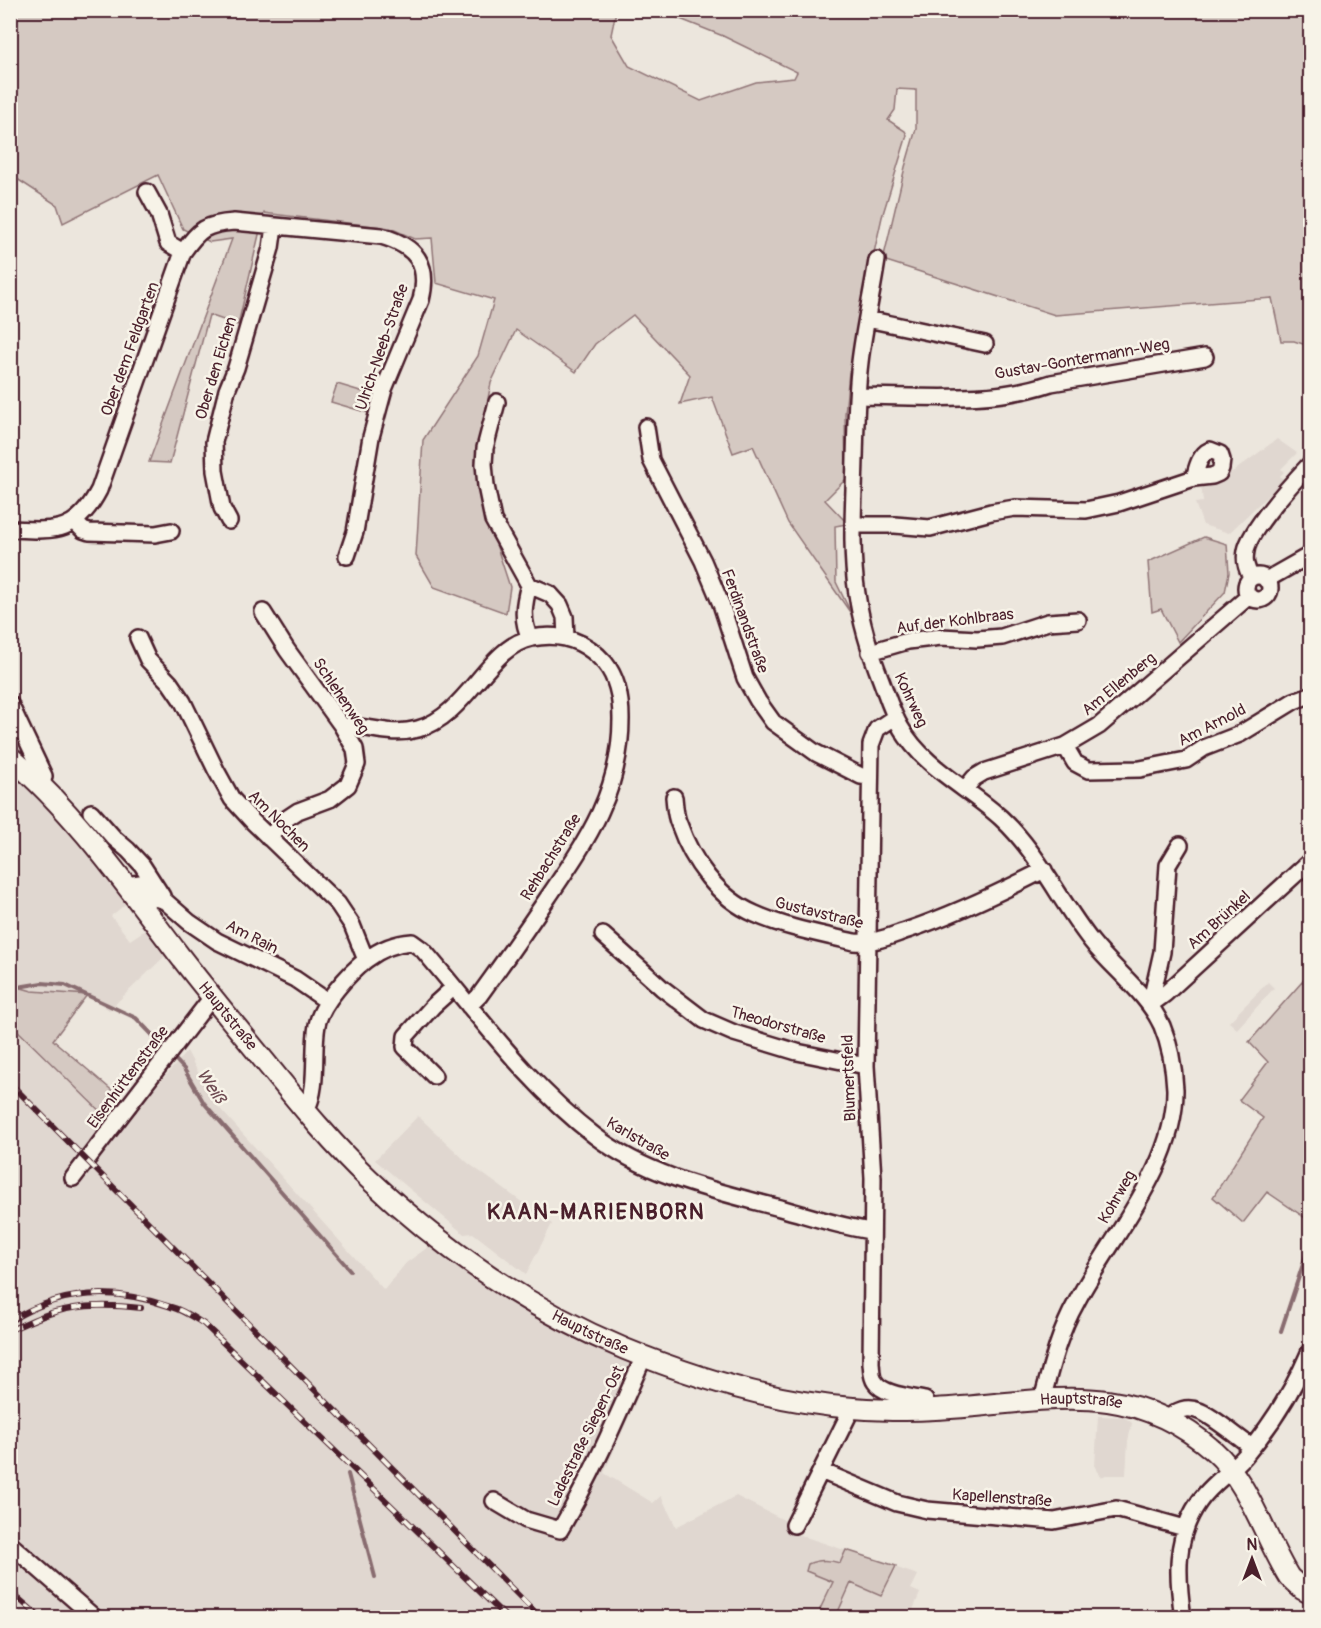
<svg xmlns="http://www.w3.org/2000/svg" width="1321" height="1628" viewBox="0 0 1321 1628" font-family="Pangolin,sans-serif">
<rect width="100%" height="100%" fill="#ece6dd"/>
<filter id="ink" filterUnits="userSpaceOnUse"><feTurbulence type="fractalNoise" baseFrequency=".0167" numOctaves="2"/><feDisplacementMap in="SourceGraphic" scale="12" xChannelSelector="R" yChannelSelector="G"/><feConvolveMatrix kernelMatrix="1 2 1 2 8 2 1 2 1" color-interpolation-filters="sRGB"/></filter>
<g filter="url(#ink)">
<!-- built -->
<path fill="#e0d7d0" d="M1277,439L1297,453L1281,469L1284,472L1280,476L1284,480L1229,533L1203,525L1195,503L1203,502L1201,484L1234,471Z
M10,767L42,799L128,902L111,916L130,940L148,928L167,954L109,1010L87,995L32,991L11,985Z
M1268,982L1274,988L1237,1029L1229,1022Z
M10,1024L119,1130L187,1051L213,1101L384,1290L406,1263L431,1245L650,1369L604,1473L653,1503L661,1496L676,1527L736,1496L794,1525L791,1532L918,1575L911,1589L920,1593L910,1617H11Z
M418,1116L468,1163L552,1224L526,1274L473,1233L464,1234L375,1160Z
M1098,1416L1124,1417L1132,1423L1128,1441L1126,1475H1106L1101,1477L1095,1466Z"/>
<!-- green -->
<path fill="#d5c9c2" stroke="#907476" stroke-width="1.5" d="M10,11H616L611,35L629,66L701,101L756,82L794,78L797,72L723,36L660,11H1310V342L1306,345L1294,341H1281L1272,298L1055,315L883,260L905,167L916,129V90L897,89L895,110L888,120L905,131L907,135L882,217L871,266L853,371L849,372L845,414L846,479L825,500L846,522V524L835,526L836,582L852,615L788,523L753,446L733,453L712,397L680,404L690,375L633,315L595,344L576,372L516,330L491,383L480,440L493,535L510,587L506,613L434,587L416,556L423,440L478,356L494,300L436,283L432,238L415,239L390,228L264,213L238,325L209,315L170,463L149,462L232,239L210,242L183,229L158,175L63,223L57,205L11,175Z
M337,384L377,396L372,414L331,402Z
M1204,537L1227,544L1229,573L1225,592L1178,642L1161,609L1152,612L1148,562Z
M1310,973V1221L1267,1192L1243,1223L1213,1197L1263,1118L1239,1100L1268,1062L1249,1042Z
M11,985L32,991L87,995L53,1040L136,1111L119,1130L11,1024Z
M846,1550L896,1566L881,1596L851,1583L838,1612L851,1617H839L820,1609L833,1582L806,1571L808,1564C819,1559 830,1560 840,1563Z"/>
<g fill="none" stroke-linecap="round" stroke-linejoin="round">
<!-- stream -->
<path stroke="#896c6f" stroke-width="4" d="M10,986L18,987L42,983L65,985L136,1018L166,1049
M173,1057L184,1069L204,1103L350,1270
M1281,1331L1310,1243
M348,1474L375,1577"/>
<defs>
<path id="minor" d="M147,192L159,214L168,243L183,252
M877,260C872,294 864,328 860,362C856,394 856,426 855,458C854,503 850,549 857,594C861,623 870,652 881,680C887,696 892,713 901,728C923,767 968,788 1001,818C1039,853 1060,902 1092,942C1114,970 1147,993 1162,1026C1170,1045 1174,1069 1175,1089C1176,1167 1110,1237 1076,1303C1059,1333 1051,1367 1042,1400
M867,319L985,344
M857,396C920,396 990,404 1051,383L1205,357
M497,402L485,448L484,464L486,486L493,520L529,585L550,594L560,605L565,617L566,638
M646,427L651,460L703,561L721,604L745,678L758,701L773,722L816,753L861,776L870,777
M229,521L222,508L215,471L214,442L227,390L236,368L271,248L274,226
M75,522L83,530L89,532L155,534L171,531
M853,525H895L930,528L991,512L1015,508L1086,510L1119,503L1194,478L1212,476L1219,473L1221,468L1222,460L1220,454L1210,450C1199,455 1197,468 1194,478
M10,529C55,531 76,534 99,490L183,252C199,229 206,224 234,222L381,236C416,246 430,264 421,300L384,389L371,437L355,532L347,556
M1246 588a12 12 0 1 1 24 0a12 12 0 1 1-24 0Z
M1251,577C1246,568 1244,561 1246,551C1249,530 1295,480 1310,464
M1266,580L1310,555
M529,585C524,603 521,620 530,638
M263,612L287,650L342,726L355,749L357,764L348,785L330,799L298,811L283,821L269,838
M138,638L148,660L170,683L183,702L216,770L232,799L253,822L338,904L352,925L366,960
M870,652L908,641L941,637L977,639L1002,637L1048,622L1078,620
M10,704L44,776L42,785
M895,717L877,729L871,745L866,1066L873,1178L871,1363C872,1369 871,1377 875,1382C883,1395 911,1397 925,1400L931,1410
M342,726C369,725 389,737 418,729C468,715 488,646 532,638C561,632 586,641 605,663C618,679 621,699 621,719C621,791 588,839 549,896C526,930 503,963 479,996L469,1006
M1065,746L1075,763L1088,770L1140,769L1186,760L1204,748L1240,734L1294,701L1310,695
M965,789L974,778L984,772L1065,746L1099,726L1249,596
M674,797C675,806 675,816 679,824C692,861 718,898 755,914C786,928 821,934 854,942C873,944 890,936 908,930C955,914 999,893 1044,870
M91,812L114,838L128,850L142,865L162,896
M126,885L140,883L155,898L165,901L189,922L217,941L295,979L327,1001
M603,935L662,988L704,1020L734,1033L797,1052L866,1066
M1150,1005L1165,994L1310,861
M1150,1005L1162,952L1168,865L1180,845
M434,1076L405,1047L406,1036L433,1006L454,987
M306,1111C319,1086 312,1053 317,1025C321,1004 349,973 366,960C379,950 396,943 412,942L423,950C478,1014 527,1084 595,1136C649,1177 716,1191 780,1208C810,1216 841,1227 872,1231
M73,1178L212,997
M1168,1419C1176,1410 1187,1406 1199,1411C1210,1414 1240,1439 1252,1447
M821,1471L897,1503L927,1510L1054,1521L1116,1509L1185,1528
M494,1501L526,1520L560,1530C593,1474 618,1415 644,1356
M794,1525L852,1408
M10,1544L95,1618
M1183,1618C1177,1576 1174,1538 1199,1502C1211,1484 1231,1472 1245,1456C1273,1423 1293,1391 1310,1351"/>
<g id="major">
<path id="s1" d="M10,757C76,813 127,887 179,955C209,994 240,1031 271,1069C302,1107 333,1145 369,1179C444,1250 529,1309 625,1349C698,1379 774,1402 853,1408C880,1410 908,1411 935,1409C1041,1404 1124,1373 1214,1451C1248,1481 1265,1538 1289,1577L1302,1589L1310,1593"/>
</g>
</defs>
<!-- minor casing -->
<use href="#minor" stroke="#4a1f2b" stroke-width="20"/>
<!-- major casing -->
<use href="#major" stroke="#4a1f2b" stroke-width="24"/>
<!-- minor -->
<use href="#minor" stroke="#f7f3e8" stroke-width="15"/>
<!-- major -->
<use href="#major" stroke="#f7f3e8" stroke-width="20"/>
<defs>
<path id="rail" d="M10,1083L541,1618
M10,1321C61,1289 116,1287 171,1307C183,1310 194,1318 204,1324L507,1618
M10,1330C25,1324 40,1316 55,1312C84,1304 112,1305 141,1308
M10,1591L41,1618
M10,1612L17,1618"/>
</defs>
<!-- rail casing -->
<use href="#rail" stroke="#4a1f2b" stroke-width="6"/>
<!-- rail -->
<use href="#rail" stroke="#f7f3e8" stroke-width="4" stroke-dasharray="11" stroke-linecap="butt"/>
</g>
</g>
<g text-anchor="middle" dominant-baseline="central" stroke-width="5" stroke-linejoin="round" paint-order="stroke">
<!-- street labels -->
<g font-size="16" fill="#4a1f2b" stroke="#f7f3e8">
<text transform="translate(382 347) rotate(-71)">Ulrich-Neeb-Straße</text>
<text transform="translate(130 349) rotate(-70)">Ober dem Feldgarten</text>
<text transform="translate(1082 359) rotate(-10)">Gustav-Gontermann-Weg</text>
<text transform="translate(216 368) rotate(-73)">Ober den Eichen</text>
<text transform="translate(745 621) rotate(70)">Ferdinandstraße</text>
<text transform="translate(955 621) rotate(-7)">Auf der Kohlbraas</text>
<text transform="translate(1119 684) rotate(-39)">Am Ellenberg</text>
<text transform="translate(341 696) rotate(56)">Schlehenweg</text>
<text transform="translate(911 700) rotate(65)">Kohrweg</text>
<text transform="translate(1212 725) rotate(-27)">Am Arnold</text>
<text transform="translate(279 821) rotate(45)">Am Nochen</text>
<text transform="translate(551 857) rotate(-58)">Rehbachstraße</text>
<text transform="translate(819 913) rotate(14)">Gustavstraße</text>
<text transform="translate(1219 920) rotate(-42)">Am Brünkel</text>
<text transform="translate(252 937) rotate(27)">Am Rain</text>
<text stroke="none"><textPath href="#s1" startOffset="339">Hauptstraße</textPath></text>
<text transform="translate(778 1025) rotate(16)">Theodorstraße</text>
<text transform="translate(128 1077) rotate(-53)">Eisenhüttenstraße</text>
<text transform="translate(849 1078) rotate(-92)">Blumertsfeld</text>
<text transform="translate(638 1139) rotate(30)">Karlstraße</text>
<text transform="translate(1117 1197) rotate(-60)">Kohrweg</text>
<text stroke="none"><textPath href="#s1" startOffset="825">Hauptstraße</textPath></text>
<text stroke="none"><textPath href="#s1" startOffset="1329">Hauptstraße</textPath></text>
<text transform="translate(586 1436) rotate(-64)">Ladestraße Siegen-Ost</text>
<text transform="translate(1002 1498) rotate(4)">Kapellenstraße</text>
</g>
<!-- water labels -->
<g font-size="18" font-style="italic" fill="#6f4c53" stroke="#f7f3e8">
<text transform="translate(211 1086) rotate(57)">Weiß</text>
</g>
<!-- district labels -->
<g font-size="22" font-weight="bold" letter-spacing="1.5" fill="#4a1f2b" stroke="#f7f3e8">
<text x="596" y="1212">KAAN-MARIENBORN</text>
</g>
</g>
<!-- margin -->
<rect width="1321" height="1628" fill="none" stroke="#f7f3e8" stroke-width="36"/>
<rect x="18" y="18" width="1285" height="1592" fill="none" stroke="#4a1f2b" stroke-width="2" filter="url(#ink)"/>
<!-- north arrow -->
<g transform="translate(1252 1559)" stroke="#f7f3e8" stroke-width="4.5" paint-order="stroke">
<path d="M0-4.5L10 22L0 15L-10 22Z" fill="#4a1f2b"/>
<text y="-9" font-size="16" font-weight="bold" text-anchor="middle" fill="#4a1f2b">N</text>
</g>
</svg>
